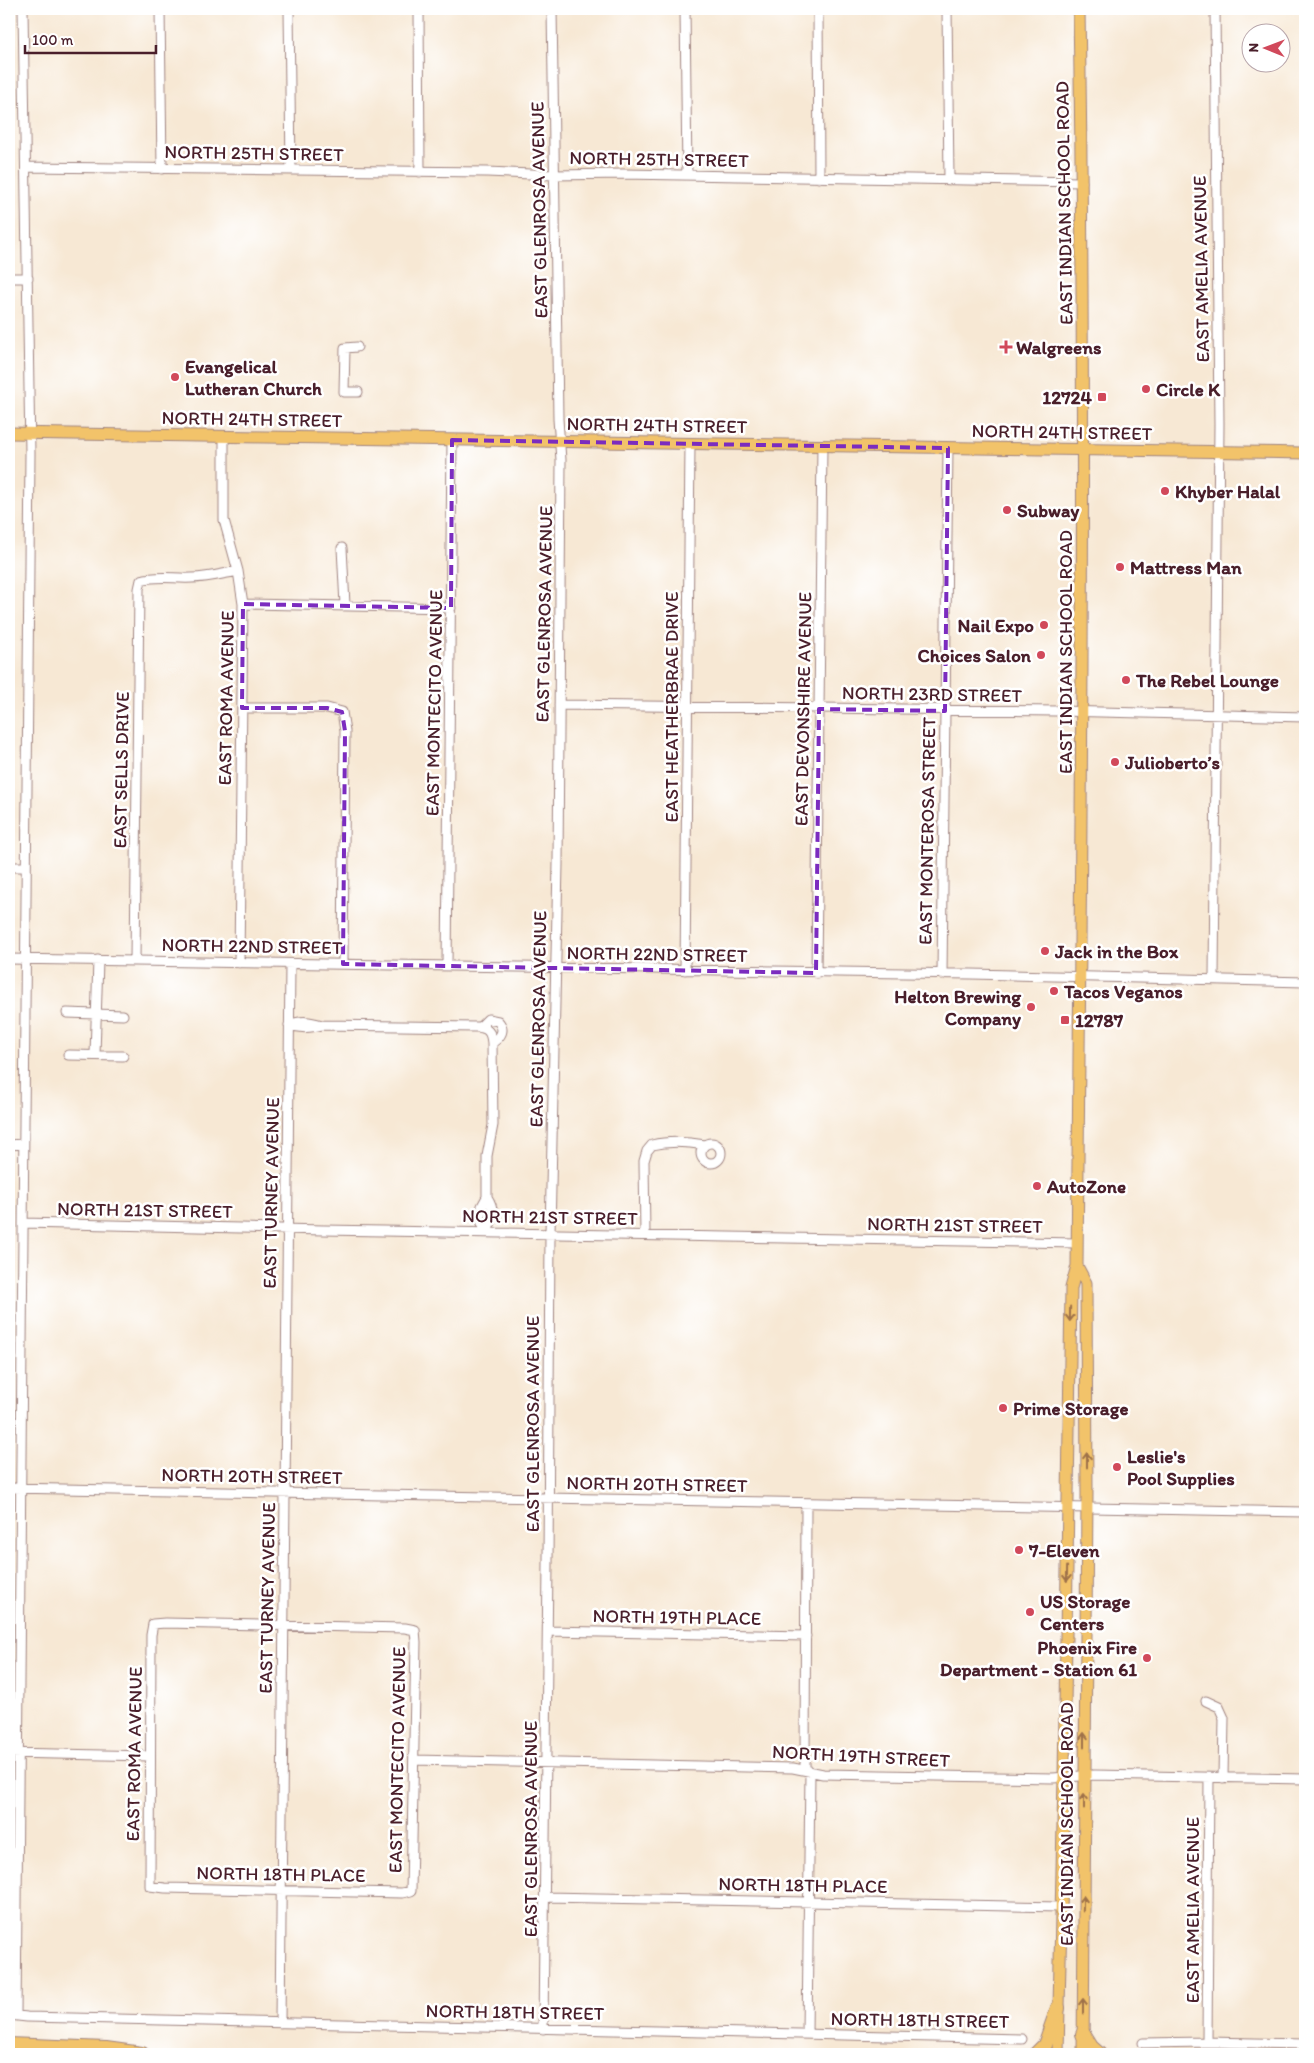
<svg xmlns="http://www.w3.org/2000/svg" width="1314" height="2063" viewBox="0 0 1314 2063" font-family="Itim,sans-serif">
<rect width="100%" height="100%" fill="#fff"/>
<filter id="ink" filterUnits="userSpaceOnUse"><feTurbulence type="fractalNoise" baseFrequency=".02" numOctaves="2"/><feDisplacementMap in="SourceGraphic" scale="10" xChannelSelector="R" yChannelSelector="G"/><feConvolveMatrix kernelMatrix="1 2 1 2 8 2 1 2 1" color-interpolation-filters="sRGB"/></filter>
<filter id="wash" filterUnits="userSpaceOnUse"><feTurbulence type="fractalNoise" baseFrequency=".0096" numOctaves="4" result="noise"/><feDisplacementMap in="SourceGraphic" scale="20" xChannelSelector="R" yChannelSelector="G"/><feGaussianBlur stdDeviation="1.12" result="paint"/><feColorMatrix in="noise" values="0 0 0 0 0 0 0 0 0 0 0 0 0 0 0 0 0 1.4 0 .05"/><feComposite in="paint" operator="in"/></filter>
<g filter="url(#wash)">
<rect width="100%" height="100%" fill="#f7e8d4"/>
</g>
<g filter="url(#ink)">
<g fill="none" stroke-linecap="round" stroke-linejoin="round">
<defs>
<path id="minor" d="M160,9L162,169
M289,9L291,170
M419,9L420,172
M685,9L687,175
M818,9L819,178
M947,9L949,180
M26,167L487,172L554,175L623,174L1082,182
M9,278H28
M357,347L345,348L344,392H358
M224,436V520L238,571L243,604L239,963
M342,548L345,605
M243,604L451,608
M559,705L1059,711L1305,717
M242,708H327L342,712L345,731L343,964
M9,867H26
M9,959L971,974L1305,982
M135,960L139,589L141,580C158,575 174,579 192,578C207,578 222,574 238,571
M447,966L452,440
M685,970L690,443
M816,973L822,446
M942,975L948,448
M1214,979L1219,424L1215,9
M67,1013L123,1015
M289,1025C301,1029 310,1028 322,1025L477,1027C488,1028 491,1032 492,1043L493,1125L487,1156V1197L482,1206L481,1214V1221L486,1232
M289,1025C302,1020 309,1021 322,1025
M480,1027L488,1019L498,1021C506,1030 501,1037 492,1043
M68,1055L123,1056
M95,1055L98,960
M701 1153a10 10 0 1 1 20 0a10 10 0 1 1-20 0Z
M9,1145L23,1144
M23,1223L324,1230L1077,1243
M486,1232C494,1220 495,1209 487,1197
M645,1235L644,1161L647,1151L652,1145C669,1141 688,1142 705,1145
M9,1488L1305,1512
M165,1623L405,1628L415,1630L416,1642L411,1891L402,1893L165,1888L150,1886L151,1635L153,1624Z
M548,1631L806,1636
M1206,1701L1219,1707L1224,1718L1223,1778
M9,1753L150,1756
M414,1760L793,1768L823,1774L1053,1778L1094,1775L1305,1779
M805,1769L806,1503
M545,1897L1060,1907
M9,2015L27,2017L1022,2039
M16,2015L30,453L23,9
M280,2023L290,964
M543,2029L548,1564L550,1233L558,864L561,460L558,419L552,9
M807,2034L810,1771
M1207,2042L1209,1778
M1143,2043L1207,2042L1305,2044"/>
<path id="major" d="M9,433L1305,453
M1077,1266L1086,1283L1087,1494L1083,2054
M1058,2054L1064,1777L1071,1288L1077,1266C1081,847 1086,428 1079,9"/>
<path id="highway" d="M1083,2034L1091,2047L1099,2054
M9,2045L106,2049L142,2054
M1036,2054L1045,2045L1058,2008"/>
</defs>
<!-- minor casing -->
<use href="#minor" stroke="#a08480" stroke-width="11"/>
<!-- major casing -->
<use href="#major" stroke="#a08480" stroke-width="13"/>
<!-- highway casing -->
<use href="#highway" stroke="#a08480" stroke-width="16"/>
<!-- minor -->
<use href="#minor" stroke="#fff" stroke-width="9"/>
<!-- major -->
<use href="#major" stroke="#f2c36a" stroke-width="11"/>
<!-- highway -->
<use href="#highway" stroke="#f2c36a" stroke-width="14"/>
</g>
<!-- one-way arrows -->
<defs><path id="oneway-shaft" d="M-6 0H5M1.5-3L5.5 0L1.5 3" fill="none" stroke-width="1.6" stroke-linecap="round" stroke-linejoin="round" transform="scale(1.25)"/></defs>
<g stroke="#9e714a">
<use href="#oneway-shaft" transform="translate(1070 1314) rotate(91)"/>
<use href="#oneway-shaft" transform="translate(1087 1460) rotate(-90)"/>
<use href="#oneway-shaft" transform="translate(1067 1574) rotate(91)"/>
<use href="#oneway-shaft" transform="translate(1084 1740) rotate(-90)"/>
<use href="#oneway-shaft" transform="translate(1084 1801) rotate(-90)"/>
<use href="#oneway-shaft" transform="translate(1083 1903) rotate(-89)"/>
<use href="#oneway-shaft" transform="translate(1083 2006) rotate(-90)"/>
</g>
</g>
<!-- marked area -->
<path fill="none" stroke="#7b2cbf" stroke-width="4" stroke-dasharray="10 6" stroke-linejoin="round" d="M452,440L948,448L945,711L819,709L816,973L343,964L345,731L342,712L327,708H242L243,604L451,608Z"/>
<!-- markers -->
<g fill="#d1495b" stroke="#fff" stroke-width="2">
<path d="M1003.5 339.5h5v5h5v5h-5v5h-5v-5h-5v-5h5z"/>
<circle cx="175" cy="377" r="5"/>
<circle cx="1146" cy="389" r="5"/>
<rect x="1097" y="392" width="10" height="10" rx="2.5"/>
<circle cx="1165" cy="491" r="5"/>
<circle cx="1007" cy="510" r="5"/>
<circle cx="1120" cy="567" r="5"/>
<circle cx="1044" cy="625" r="5"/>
<circle cx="1041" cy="655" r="5"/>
<circle cx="1126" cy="680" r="5"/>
<circle cx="1115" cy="762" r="5"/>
<circle cx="1045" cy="951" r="5"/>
<circle cx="1054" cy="991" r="5"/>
<circle cx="1031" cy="1007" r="5"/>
<rect x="1060" y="1015" width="10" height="10" rx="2.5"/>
<circle cx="1037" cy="1186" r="5"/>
<circle cx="1003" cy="1408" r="5"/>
<circle cx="1117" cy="1467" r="5"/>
<circle cx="1019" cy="1550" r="5"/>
<circle cx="1030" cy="1612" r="5"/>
<circle cx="1147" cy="1658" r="5"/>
</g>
<g text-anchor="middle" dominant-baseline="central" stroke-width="5" stroke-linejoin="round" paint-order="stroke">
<!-- street labels -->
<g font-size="19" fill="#4a1f2b" stroke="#fff">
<text transform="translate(254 153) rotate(1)">NORTH 25TH STREET</text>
<text transform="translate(659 159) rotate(1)">NORTH 25TH STREET</text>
<text transform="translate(1064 203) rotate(-91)">EAST INDIAN SCHOOL ROAD</text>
<text transform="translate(539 210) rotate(-91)">EAST GLENROSA AVENUE</text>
<text transform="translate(1201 269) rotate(-91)">EAST AMELIA AVENUE</text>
<text transform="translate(252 419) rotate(1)">NORTH 24TH STREET</text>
<text transform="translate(657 425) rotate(1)">NORTH 24TH STREET</text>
<text transform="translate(1062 432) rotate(1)">NORTH 24TH STREET</text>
<text transform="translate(544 614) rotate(-89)">EAST GLENROSA AVENUE</text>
<text transform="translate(1065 652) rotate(-90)">EAST INDIAN SCHOOL ROAD</text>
<text transform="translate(932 694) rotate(1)">NORTH 23RD STREET</text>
<text transform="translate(226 698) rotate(-89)">EAST ROMA AVENUE</text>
<text transform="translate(434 703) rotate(-89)">EAST MONTECITO AVENUE</text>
<text transform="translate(671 707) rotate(-90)">EAST HEATHERBRAE DRIVE</text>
<text transform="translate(803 709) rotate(-89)">EAST DEVONSHIRE AVENUE</text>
<text transform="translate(121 770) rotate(-89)">EAST SELLS DRIVE</text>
<text transform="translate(927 831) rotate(-89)">EAST MONTEROSA STREET</text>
<text transform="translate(252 946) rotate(1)">NORTH 22ND STREET</text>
<text transform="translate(657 954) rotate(1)">NORTH 22ND STREET</text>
<text transform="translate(538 1019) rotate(-89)">EAST GLENROSA AVENUE</text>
<text transform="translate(271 1193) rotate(-89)">EAST TURNEY AVENUE</text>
<text transform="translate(145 1210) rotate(1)">NORTH 21ST STREET</text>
<text transform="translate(550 1217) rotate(1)">NORTH 21ST STREET</text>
<text transform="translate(955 1225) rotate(1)">NORTH 21ST STREET</text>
<text transform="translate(532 1424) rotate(-90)">EAST GLENROSA AVENUE</text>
<text transform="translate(252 1476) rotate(1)">NORTH 20TH STREET</text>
<text transform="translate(657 1484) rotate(1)">NORTH 20TH STREET</text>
<text transform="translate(267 1598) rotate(-89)">EAST TURNEY AVENUE</text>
<text transform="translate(677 1617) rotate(1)">NORTH 19TH PLACE</text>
<text transform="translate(134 1754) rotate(-89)">EAST ROMA AVENUE</text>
<text transform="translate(861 1756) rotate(3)">NORTH 19TH STREET</text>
<text transform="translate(397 1760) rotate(-89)">EAST MONTECITO AVENUE</text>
<text transform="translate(1066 1824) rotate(-90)">EAST INDIAN SCHOOL ROAD</text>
<text transform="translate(530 1829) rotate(-90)">EAST GLENROSA AVENUE</text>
<text transform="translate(281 1874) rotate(1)">NORTH 18TH PLACE</text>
<text transform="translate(803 1885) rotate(1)">NORTH 18TH PLACE</text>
<text transform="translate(1192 1910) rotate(-90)">EAST AMELIA AVENUE</text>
<text transform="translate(515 2012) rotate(1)">NORTH 18TH STREET</text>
<text transform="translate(920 2020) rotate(1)">NORTH 18TH STREET</text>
</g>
<!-- poi labels -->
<g font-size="19" font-weight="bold" fill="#4a1f2b" stroke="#fff" text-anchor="start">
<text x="1016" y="347">Walgreens</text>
<text x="185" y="366">Evangelical<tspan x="185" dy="22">Lutheran Church</tspan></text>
<text x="1156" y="389">Circle K</text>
<text x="1092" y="397" text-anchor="end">12724</text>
<text x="1175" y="491">Khyber Halal</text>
<text x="1017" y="510">Subway</text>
<text x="1130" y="567">Mattress Man</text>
<text x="1034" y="625" text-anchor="end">Nail Expo</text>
<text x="1031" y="655" text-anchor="end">Choices Salon</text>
<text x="1136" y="680">The Rebel Lounge</text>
<text x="1125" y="762">Julioberto’s</text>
<text x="1055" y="951">Jack in the Box</text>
<text x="1064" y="991">Tacos Veganos</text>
<text x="1021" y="996" text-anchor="end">Helton Brewing<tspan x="1021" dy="22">Company</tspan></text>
<text x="1075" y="1020">12787</text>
<text x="1047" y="1186">AutoZone</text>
<text x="1013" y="1408">Prime Storage</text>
<text x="1127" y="1456">Leslie's<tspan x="1127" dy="22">Pool Supplies</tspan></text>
<text x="1029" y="1550">7-Eleven</text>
<text x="1040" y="1601">US Storage<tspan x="1040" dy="22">Centers</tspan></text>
<text x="1137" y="1647" text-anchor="end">Phoenix Fire<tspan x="1137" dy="22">Department - Station 61</tspan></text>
</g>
</g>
<!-- margin -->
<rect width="1314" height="2063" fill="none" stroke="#fff" stroke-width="30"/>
<!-- north arrow -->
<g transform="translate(1266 48) rotate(271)"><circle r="24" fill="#ffffff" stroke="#b7a5aa"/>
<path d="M0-4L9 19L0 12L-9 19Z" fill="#d1495b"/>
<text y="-8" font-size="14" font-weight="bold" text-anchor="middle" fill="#4a1f2b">N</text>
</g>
<!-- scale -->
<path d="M25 45v8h131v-8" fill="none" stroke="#4a1f2b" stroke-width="2.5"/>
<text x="32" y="45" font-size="15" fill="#4a1f2b" stroke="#ffffff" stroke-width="4" paint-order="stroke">100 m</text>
</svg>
